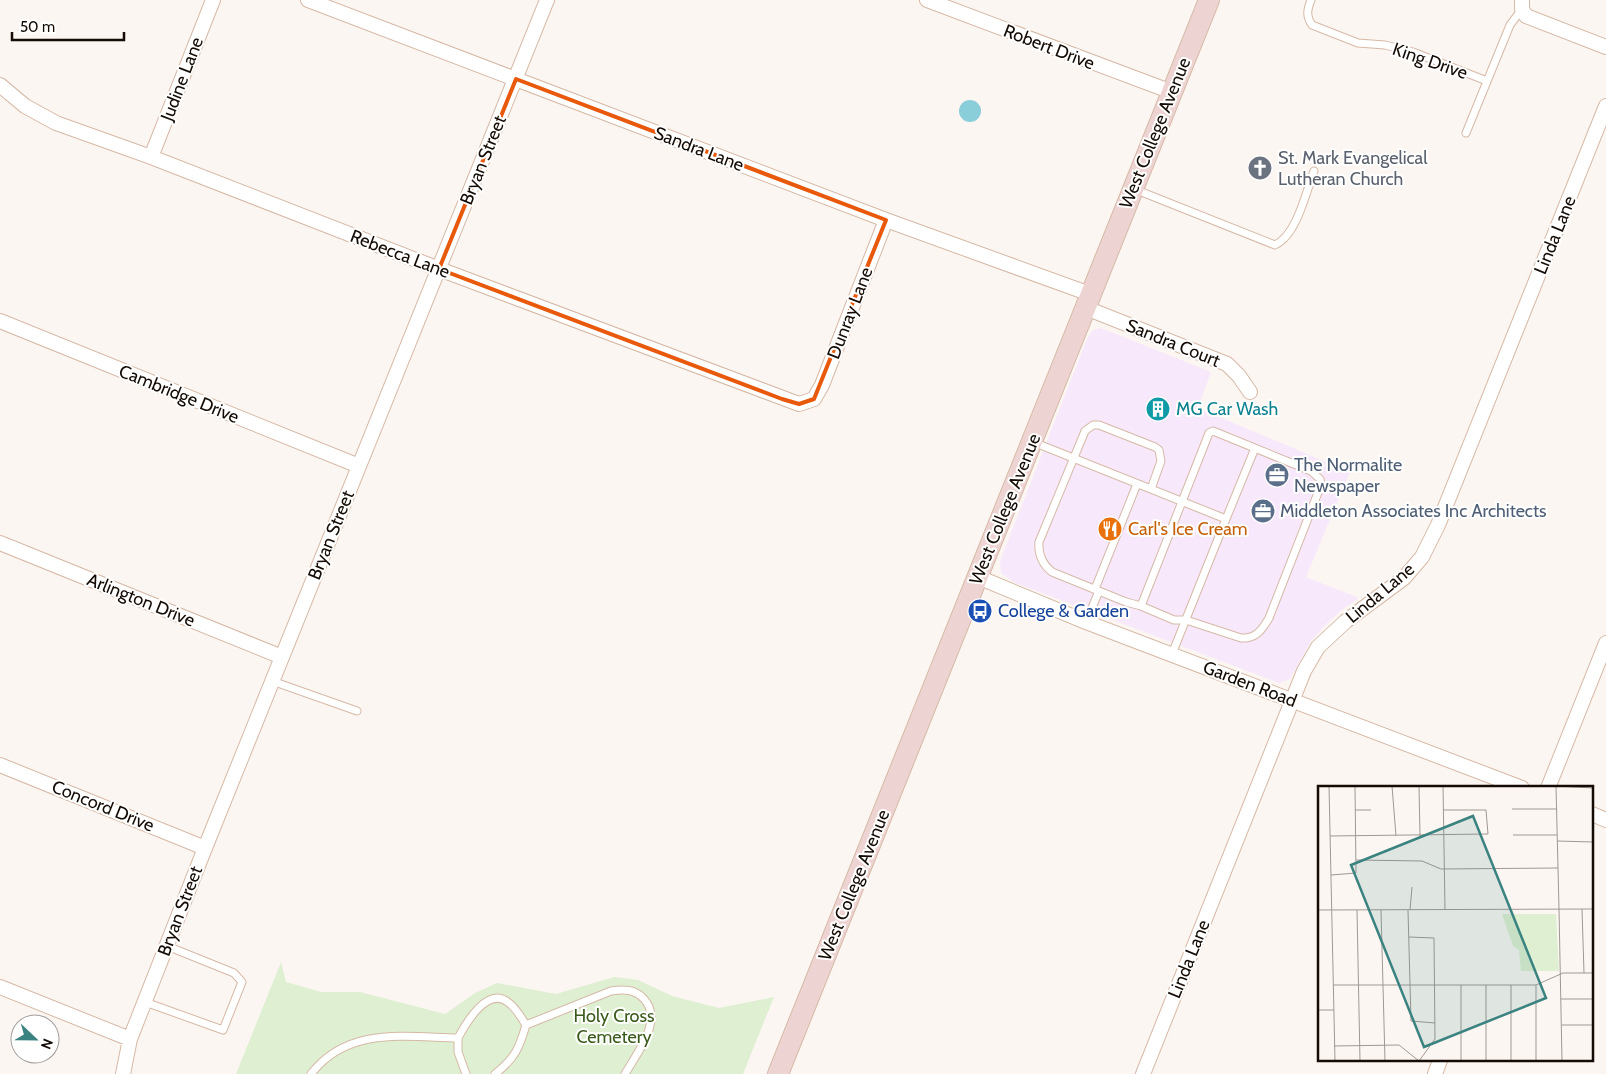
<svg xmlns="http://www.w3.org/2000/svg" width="1606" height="1074" viewBox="0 0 1606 1074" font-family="Cabin,sans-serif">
<rect width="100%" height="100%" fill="#fcf6f2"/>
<!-- commercial -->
<path fill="#f7e8fb" d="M1101,328L1211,372L1198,408L1350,472L1306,577L1359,598L1344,608L1326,624L1311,641L1290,679L1279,683L1013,582L1001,573L1000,561L1087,339L1093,330Z"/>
<!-- green -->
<path fill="#deefd2" d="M281,962L286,982L321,992H360L445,1014L475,993L497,983L556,994L614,977L638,980L672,996L719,1008L774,997L743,1074H236Z"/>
<!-- water -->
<path fill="#8aced9" d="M959 111a11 11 0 1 1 22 0a11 11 0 1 1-22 0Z"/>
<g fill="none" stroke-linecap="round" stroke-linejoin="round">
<defs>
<path id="lane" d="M1311,0C1307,10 1306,16 1312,25L1358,43L1385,45L1413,52L1487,81
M1466,133L1510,25L1522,9
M1134,189L1275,245C1297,235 1306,192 1314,171
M1213,431L1311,471L1320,479L1321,485L1269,618C1262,630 1256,639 1241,638L1186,620H1174L1141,606L1209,433Z
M1033,442L1226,519L1172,654
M1226,519L1255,448
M1095,589L1137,484
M1141,606L1126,602L1052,572C1042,564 1038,554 1039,542L1085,431L1093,425H1099L1155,447L1159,450L1161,461L1151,489
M1086,622L1099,591
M272,681L357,711
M145,1002L223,1030L242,982L234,973L167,946
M458,1038V1052L466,1074
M311,1074C348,1026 405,1037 458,1038C466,1023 488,985 509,1003C516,1008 521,1017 526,1025L611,991C624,989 635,989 644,999C664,1021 636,1054 625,1074
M495,1074C515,1058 519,1049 526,1025"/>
<path id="street" d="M308,0L886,220L1090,294
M927,0L1172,92
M1522,0V9L1526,16L1606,47
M0,85L25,106L56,123L151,157L439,269L799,404L814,399L822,385L886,220
M151,157L213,0
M1086,308L1227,364L1239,376L1250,392
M0,321L359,466
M0,543L282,657
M978,577L1086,622L1522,788
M0,765L205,848
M1548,788L1606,643
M1592,814L1606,820
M0,987L130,1039
M123,1074L130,1039L205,848L547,0
M1143,1074L1304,671L1318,647L1346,621L1404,578L1422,557L1438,525L1606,106
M1435,1074L1440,1060"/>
<path id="secondary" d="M778,1074L1209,0"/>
</defs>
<!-- lane casing -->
<use href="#lane" stroke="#d6b9a6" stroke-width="9"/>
<!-- street casing -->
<use href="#street" stroke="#d6b9a6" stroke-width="16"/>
<!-- secondary casing -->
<use href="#secondary" stroke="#d6b9a6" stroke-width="22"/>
<!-- lane -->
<use href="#lane" stroke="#fff" stroke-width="7"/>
<!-- street -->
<use href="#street" stroke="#fff" stroke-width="14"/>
<!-- secondary -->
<use href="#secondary" stroke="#edd4d2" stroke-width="20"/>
</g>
<!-- marked area -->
<path fill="none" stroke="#e8590c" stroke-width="4" stroke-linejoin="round" d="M516,79L886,220L814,399L799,404L782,399L439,269Z"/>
<!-- icons -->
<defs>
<symbol id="church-disc" viewBox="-11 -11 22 22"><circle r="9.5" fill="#6b7280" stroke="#fff"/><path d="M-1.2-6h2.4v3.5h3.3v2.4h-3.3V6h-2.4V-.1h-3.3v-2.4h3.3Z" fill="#fff"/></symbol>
<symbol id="building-disc" viewBox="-11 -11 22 22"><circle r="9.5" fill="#0f9aa8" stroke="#fff"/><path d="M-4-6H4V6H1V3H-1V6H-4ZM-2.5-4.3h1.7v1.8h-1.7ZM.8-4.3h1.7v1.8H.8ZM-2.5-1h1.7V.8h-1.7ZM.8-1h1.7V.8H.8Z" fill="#fff"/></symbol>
<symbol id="office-disc" viewBox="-11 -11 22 22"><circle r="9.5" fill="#5c6f8a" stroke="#fff"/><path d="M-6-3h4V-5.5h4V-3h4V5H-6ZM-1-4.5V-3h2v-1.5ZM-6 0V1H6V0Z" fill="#fff"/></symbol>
<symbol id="restaurant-disc" viewBox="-11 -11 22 22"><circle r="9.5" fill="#e8710a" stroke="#fff"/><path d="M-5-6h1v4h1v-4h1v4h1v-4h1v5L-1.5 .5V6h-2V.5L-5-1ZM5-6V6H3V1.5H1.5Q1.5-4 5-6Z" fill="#fff"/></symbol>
<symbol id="bus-disc" viewBox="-11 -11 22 22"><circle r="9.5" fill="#1a4fb4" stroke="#fff"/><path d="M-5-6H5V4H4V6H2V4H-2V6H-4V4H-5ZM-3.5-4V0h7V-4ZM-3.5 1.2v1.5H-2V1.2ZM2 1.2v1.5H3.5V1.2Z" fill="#fff"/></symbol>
</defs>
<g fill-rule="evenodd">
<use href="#church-disc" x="1246" y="154" width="28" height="28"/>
<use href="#building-disc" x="1144" y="395" width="28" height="28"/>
<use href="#office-disc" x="1263" y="461" width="28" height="28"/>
<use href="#office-disc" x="1249" y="497" width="28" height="28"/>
<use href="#restaurant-disc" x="1096" y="515" width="28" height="28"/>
<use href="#bus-disc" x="966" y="597" width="28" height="28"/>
</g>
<g text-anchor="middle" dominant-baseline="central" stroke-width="4" stroke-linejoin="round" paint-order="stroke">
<!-- street labels -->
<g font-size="18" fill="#140b05" stroke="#fff">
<text transform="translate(1049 47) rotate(21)">Robert Drive</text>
<text transform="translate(1430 61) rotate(19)">King Drive</text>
<text transform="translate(182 79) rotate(-69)">Judine Lane</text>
<text transform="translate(1155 133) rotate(-68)">West College Avenue</text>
<text transform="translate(699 149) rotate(21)">Sandra Lane</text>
<text transform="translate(483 160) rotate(-68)">Bryan Street</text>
<text transform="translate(1555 235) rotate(-68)">Linda Lane</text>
<text transform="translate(400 254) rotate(21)">Rebecca Lane</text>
<text transform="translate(850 313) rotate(-69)">Dunray Lane</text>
<text transform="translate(1173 343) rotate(22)">Sandra Court</text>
<text transform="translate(179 394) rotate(22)">Cambridge Drive</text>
<text transform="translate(1005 509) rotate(-68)">West College Avenue</text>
<text transform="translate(331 535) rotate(-68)">Bryan Street</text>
<text transform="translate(1380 593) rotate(-40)">Linda Lane</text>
<text transform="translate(141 600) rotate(22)">Arlington Drive</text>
<text transform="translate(1250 684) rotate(21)">Garden Road</text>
<text transform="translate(103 806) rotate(22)">Concord Drive</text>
<text transform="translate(854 885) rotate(-68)">West College Avenue</text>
<text transform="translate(180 911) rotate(-69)">Bryan Street</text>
<text transform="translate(1189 959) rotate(-68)">Linda Lane</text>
</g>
<!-- worship labels -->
<g font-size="18" fill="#5b616d" stroke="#fff" text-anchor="start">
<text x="1278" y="158">St. Mark Evangelical<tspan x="1278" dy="21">Lutheran Church</tspan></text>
</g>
<!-- culture labels -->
<g font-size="18" fill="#0d838f" stroke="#fff" text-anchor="start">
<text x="1176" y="409">MG Car Wash</text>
</g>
<!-- service labels -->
<g font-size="18" fill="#4e5e75" stroke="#fff" text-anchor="start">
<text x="1294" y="465">The Normalite<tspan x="1294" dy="21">Newspaper</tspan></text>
<text x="1280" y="511">Middleton Associates Inc Architects</text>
</g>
<!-- food labels -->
<g font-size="18" fill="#c56008" stroke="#fff" text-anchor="start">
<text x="1128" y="529">Carl's Ice Cream</text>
</g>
<!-- transit labels -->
<g font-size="18" fill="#164399" stroke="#fff" text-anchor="start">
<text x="998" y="611">College &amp; Garden</text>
</g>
<!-- park labels -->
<g font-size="18" fill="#395a19" stroke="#fff">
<text x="614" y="1016">Holy Cross<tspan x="614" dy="21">Cemetery</tspan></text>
</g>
</g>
<!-- overview -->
<g transform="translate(1318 786)">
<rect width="275" height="275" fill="#fcf6f2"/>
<path d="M184,128H238L241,185H203L201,164L195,160Z" fill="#deefd2"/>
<path fill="none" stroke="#9f9893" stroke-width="1" d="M11,0L17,275M74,0L78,50M101,0L102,50M125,0L127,124M238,0L241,123M238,0L275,2M194,23H239M37,24H53M195,49H239M12,50L170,48L168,24H125M239,55L275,56M38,74L104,75L123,83L240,82M13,89L38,87L37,0M241,123L244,275M264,123L266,187M0,124L275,123M39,124L42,275M63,124L67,275M90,124L93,235L117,237M92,124L94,101M91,151L116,152L117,253L101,275M15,199H218L245,187H275M143,199V275M168,199V275M193,199V275M218,199V275M243,213H275M0,224H16M244,239H275M16,260L81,259L101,275"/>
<path fill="#3b8380" fill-opacity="0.15" stroke="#3b8380" stroke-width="2.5" d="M155,30L228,212L106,261L33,79Z"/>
<rect width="275" height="275" fill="none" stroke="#140b05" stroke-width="2.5"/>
</g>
<!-- north arrow -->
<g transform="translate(35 1039) rotate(112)"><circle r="24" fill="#ffffff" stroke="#a19d9b"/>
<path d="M0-4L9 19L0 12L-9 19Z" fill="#3b8380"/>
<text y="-8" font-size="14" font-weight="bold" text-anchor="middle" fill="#140b05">N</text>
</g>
<!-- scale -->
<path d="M12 32v8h112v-8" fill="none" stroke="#140b05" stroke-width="2.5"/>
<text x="20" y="32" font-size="15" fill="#140b05" stroke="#ffffff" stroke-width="4" paint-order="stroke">50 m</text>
</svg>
